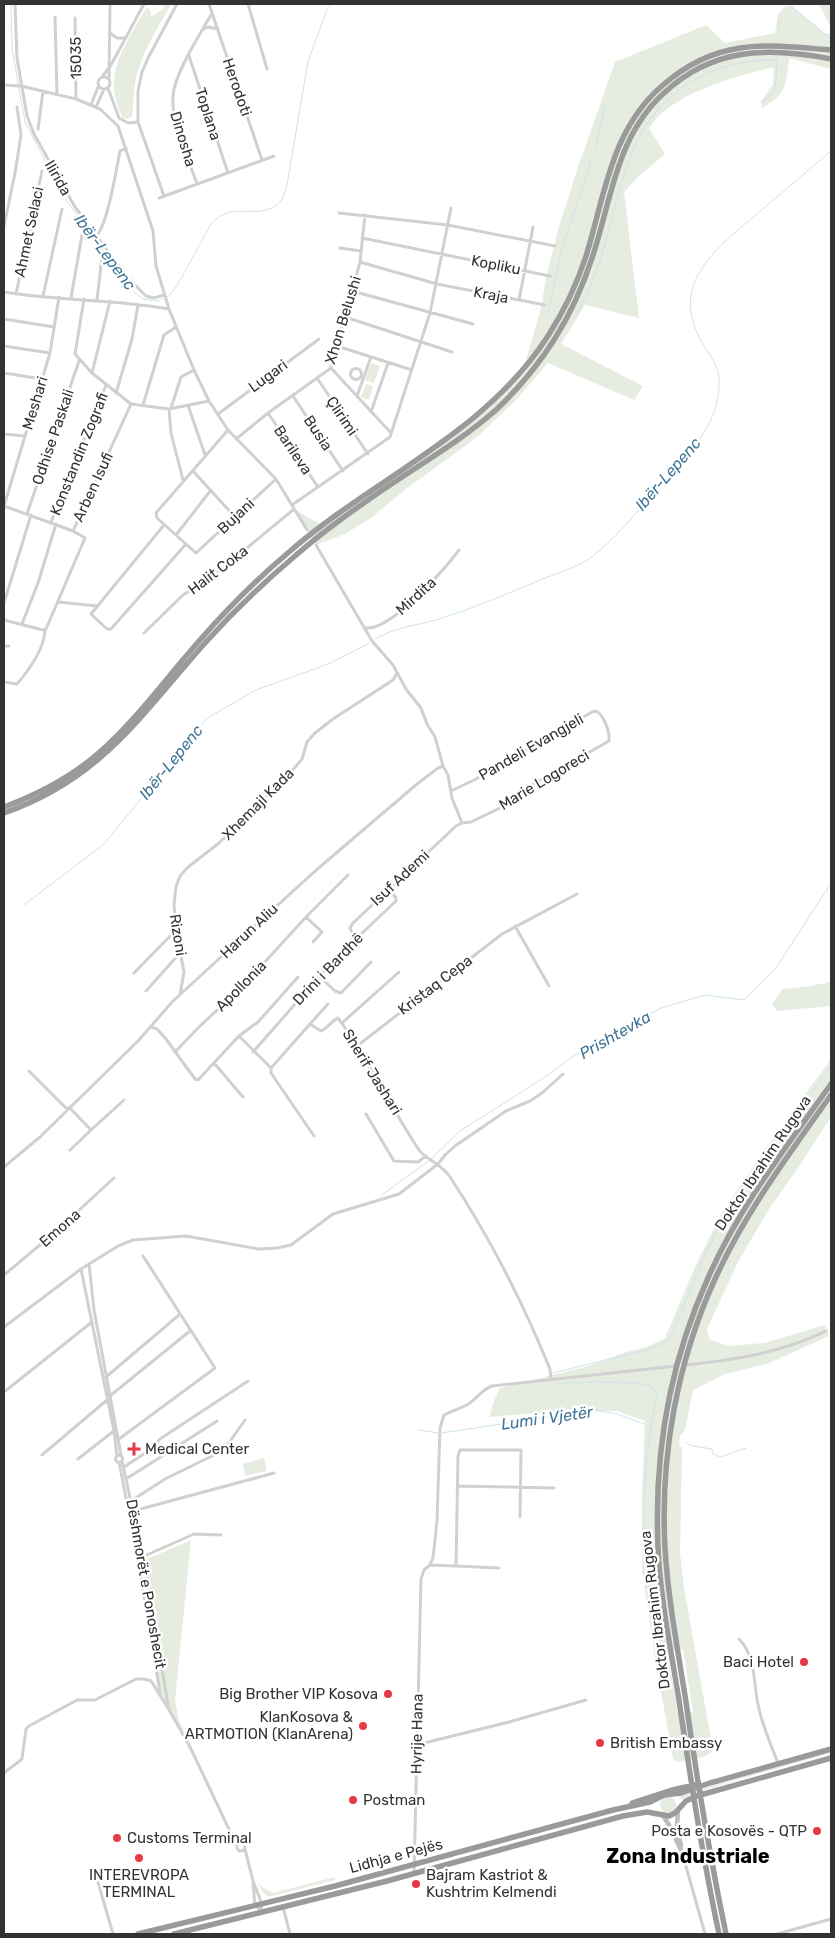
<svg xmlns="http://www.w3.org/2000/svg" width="835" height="1938" viewBox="0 0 835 1938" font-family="Rubik,sans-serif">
<rect width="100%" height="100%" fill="#fff"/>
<!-- green -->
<path fill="#e6ecdf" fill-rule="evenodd" d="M165,4H171C159,26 144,49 137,74C133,88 134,102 132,116L128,119L123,118C100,75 126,45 146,8L150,9L151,17L163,9Z
M819,4H831V27Z
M786,6H791L825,34L831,35V69L789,58C786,84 787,94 762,108L761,102L773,84L774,67C737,76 692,88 662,113C657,117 653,123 649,128L665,154L638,177L624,192L639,318L585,305L561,344L643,386L634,400L548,363L516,400L477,437L406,489L371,518L345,534L316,545L294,509L322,525L442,443L523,371L541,308L547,273L559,227L577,170L615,62L706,25L725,43L775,33L778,14Z
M371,363L380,366L374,383L365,380Z
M366,384L373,386L369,400L361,397Z
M831,982V1006L777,1011L772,1004L782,989L804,987Z
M831,1059V1117L796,1171L769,1209L739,1260L707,1329L709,1339L728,1346L765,1343L825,1325L829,1336L767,1364L725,1374L693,1390L685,1430L680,1436L679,1444L682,1448L680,1553L684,1588L711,1739L712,1752L703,1757L678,1762L673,1759L654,1652L642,1570V1493L645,1421L617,1411L546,1412L490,1417L493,1403L500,1388L585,1367L626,1352L647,1347L665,1338L695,1267L721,1214L765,1149ZM683,1649L693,1712L678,1714L667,1651Z
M264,1458L267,1471L245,1476L243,1464Z
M191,1540L175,1700L179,1721L184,1730L180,1732L160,1694L152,1641L151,1605L140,1562Z
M831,1751V1753L733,1781L693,1794L682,1800L679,1796Z
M660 1805a8 8 0 1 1 16 0a8 8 0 1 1-16 0Z
M387,1852L386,1857L358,1865V1868L354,1867V1865L365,1862L363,1856H374Z
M335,1877V1880L272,1896H267L263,1893L258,1882L262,1887L273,1893Z"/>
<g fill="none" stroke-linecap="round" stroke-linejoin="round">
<!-- stream -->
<path stroke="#cfe2ee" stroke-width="1" d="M11,4L12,48L25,122L66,200L135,293L143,299L158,301L170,295L178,284L211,224L220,216L230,212L261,211L273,208L282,200L287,185L308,61L327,10L332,4
M791,6L825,34L831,35
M779,32V20
M595,149L606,102
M545,315L549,309L563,244L588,172L591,158
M574,319C584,300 594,281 600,260C624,187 625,113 704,75C726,64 752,59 777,60L776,83L774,92L761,102
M375,639C383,635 391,631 399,629C412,625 426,623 439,619C476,607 510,593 545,578C561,572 580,566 593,556C621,534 647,499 671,473C696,445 721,419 719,378C718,365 708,352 701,341C677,296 697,267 731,236L831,151
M24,905L104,844L206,719L256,690L331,663L369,643
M380,1196L430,1160L460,1131L545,1077L572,1057L619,1030L661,1008L705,995L744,1000L776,968L831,883
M553,1373L650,1349L670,1339L703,1259L728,1210L831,1066
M559,1383L596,1382L638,1383L651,1386L657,1394C648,1436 644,1480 644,1523C645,1578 656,1632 664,1686
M419,1430L438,1433
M442,1433L595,1410L617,1414L650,1426
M687,1443L692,1446L712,1449L713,1454L721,1457L746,1448"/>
<!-- street -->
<path stroke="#d0d0d0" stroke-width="3" d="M15,4L17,58L27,116L34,134L75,207L128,278L146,296L154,298L164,295
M209,4L262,160
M248,4L267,69
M55,17L57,94
M75,18L76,99
M204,29L208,27L218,29
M110,33L117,38H125
M189,56L228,173
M98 83a6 6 0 1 1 12 0a6 6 0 1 1-12 0Z
M102,77L111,65L144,4
M109,80L110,4
M4,85L21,86L76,99L100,109L118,126L153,231L156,266L169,309L194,370L209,401L228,430L276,479L307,530
M108,88L119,118L128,123L138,122
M91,105L98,87
M96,107L104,89
M38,129L43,91
M197,184C188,158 171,123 173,96C174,74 201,33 212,13
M164,196L138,122V91L142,72L148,58L177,4
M159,198L274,156
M339,213L448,225L555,246
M4,226L15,173L21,135L17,107
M96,237C108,223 116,171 120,151L126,148
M362,238L550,276
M340,248L361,251
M360,262L437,284L545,305
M352,291L473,324
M4,292C58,301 114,299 169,309
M16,294L42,171
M43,296L62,209
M71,298L82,235
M84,299L75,354L92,373L131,404L169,409L209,401
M97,300L102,257
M519,300L533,227
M345,317L452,352
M4,319L54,327
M4,346L50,353
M337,346L412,370
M331,368L391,433
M350.5 374a5.5 5.5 0 1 1 11 0a5.5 5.5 0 1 1-11 0Z
M4,373L42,379
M92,373L110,301
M317,378L368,454
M116,393L132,339L138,305
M293,396L343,471
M357,396L371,357
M143,405L164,335L176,327
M188,405L205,455
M171,408L181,377L194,370
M169,409L171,433L183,480
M371,412L388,363
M268,413L318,487
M218,414L319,339
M228,430L156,513L157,518L196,553L276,479
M4,434L25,436
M236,439L268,413L331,368L360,262L365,215
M193,471L235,517
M292,505L390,437L430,313L451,208
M4,506L73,531L85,538L46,629L43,630L4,620
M4,506L50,353L59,297
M27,514L79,361
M51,522L106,385
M164,525L91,614L107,629H111L186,544
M73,531L131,404
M176,535L211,490
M316,545L372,641L393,665L406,689L421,708L427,724L435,737L443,766L448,775L452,798L462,823
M58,602L97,606
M4,603L31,515
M22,624L38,583L56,524
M366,628C390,631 444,570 459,550
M144,633L183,595L213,576L294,509
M4,646H9
M4,682L17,684C29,670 44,650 45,630
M306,917L348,875
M515,926L549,986
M354,937L350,928L353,923L456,826L462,823L471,822L504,806L520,792L609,741C610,732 604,715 596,711L592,712L476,779L451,791
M134,973L175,931
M319,976L335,991L341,993L371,962
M146,991L180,953
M180,995L184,972L176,930L174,904L176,887L180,876L187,868L219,843L291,772L302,759L307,742L315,733L333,719L393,680L397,673
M342,1023L399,972
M310,1024L328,1004
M151,1027L157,1029L166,1039L195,1079L198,1080L239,1036L271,1068L310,1024L321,1031C326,1030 331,1021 338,1018C369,1059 390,1107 419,1150C426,1160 442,1164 450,1177C489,1236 523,1303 550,1369L551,1379
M239,1036L258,1022L298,977
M357,1046L502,934L577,894
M175,1052L200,1026L242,987L306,917L322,932L313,942
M253,1052L354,937H358L396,901V898L389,889
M214,1063L243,1097
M271,1068V1073L314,1136
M29,1071L67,1109
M69,1107L91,1130L124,1100
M366,1114L394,1161L418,1162L426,1156
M70,1150L91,1130
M4,1167L40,1137L138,1041L173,1001L314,872L417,784L438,768L443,766
M89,1264L94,1310L121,1455
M81,1269L114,1431L117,1456
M4,1275L53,1234L114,1178
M4,1327L81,1269L118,1246L133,1240L186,1236L259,1249L277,1248L291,1245L333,1214L399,1194L438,1164L445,1155L455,1146L506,1111L530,1101L542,1093L563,1074
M685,1365C734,1360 781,1353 826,1331
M106,1377L179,1315
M4,1392L92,1322
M111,1395L190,1331
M119,1439L215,1368L143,1256
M42,1455L107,1400
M115.5 1459a3.5 3.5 0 1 1 7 0a3.5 3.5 0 1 1-7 0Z
M78,1459L115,1430
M122,1461L143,1557L168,1705
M119,1462L138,1559L160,1693
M124,1467L151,1449L160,1439L248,1381
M126,1479L217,1421
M457,1486L554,1488
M131,1501L165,1479L218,1453L228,1444L245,1420
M133,1511L274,1473
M138,1559L194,1534L221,1535
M430,1565L433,1558L437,1521L440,1428L444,1415C451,1411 459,1409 467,1405C477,1399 481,1390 492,1386L676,1366
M456,1566L499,1568
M739,1639C757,1657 753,1686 759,1709C763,1727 771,1745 778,1763
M416,1745L509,1722L586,1700
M4,1773L22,1759L26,1729L29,1726L77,1700H95L136,1679H144L151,1681L168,1708L190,1747L237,1846
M231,1832L242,1843
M237 1847a4 4 0 1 1 8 0a4 4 0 1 1-8 0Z
M245,1849L253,1881L262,1904L261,1911
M682,1852L705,1934
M414,1873L421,1579L424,1570L430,1565L456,1566L458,1456L460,1450H521L520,1517
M98,1882L113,1934
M253,1884L255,1906L263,1911
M283,1907L290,1934
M777,1934L831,1919"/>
<!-- secondary -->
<path stroke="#bdbdbd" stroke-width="4.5" d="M678,1810L677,1826L681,1846
M662,1814L669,1825L682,1852"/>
<!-- highway -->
<path stroke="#9a9a9a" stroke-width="5.5" d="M4,807C39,794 73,776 101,751C138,718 167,677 200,640C228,608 257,579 289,552C375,477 484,435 548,336C564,311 577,284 586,256C605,195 611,129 663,85C717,38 765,44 831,50
M4,813C101,779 140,716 205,643C233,612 263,583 295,556C329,526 367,500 405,475C437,454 469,434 497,409C518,389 538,365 554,340C573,310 587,277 597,242C613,188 620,133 664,93C713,47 769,47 831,59
M632,1803L672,1790L695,1785
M138,1934L335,1886L613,1810L650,1802L664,1795L681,1793L710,1783L831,1749
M174,1934L387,1881L623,1816L647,1812L669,1816L675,1813L686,1801L697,1796L831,1758
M719,1934C703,1859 691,1783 680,1707C672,1654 660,1600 658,1546C654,1454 670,1362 708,1278C739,1207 787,1146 831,1084
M726,1934C710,1857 697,1780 686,1702C678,1651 668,1599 665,1548C660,1456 677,1362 715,1279C745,1213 789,1154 831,1095"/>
</g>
<!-- markers -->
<g fill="#e63946" stroke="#fff" stroke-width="2">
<path d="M131.5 1441.5h5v5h5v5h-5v5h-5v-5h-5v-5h5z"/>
<circle cx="804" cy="1662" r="5"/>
<circle cx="388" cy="1694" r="5"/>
<circle cx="363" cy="1726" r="5"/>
<circle cx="600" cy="1743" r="5"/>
<circle cx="353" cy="1800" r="5"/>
<circle cx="817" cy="1831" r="5"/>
<circle cx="117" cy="1838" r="5"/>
<circle cx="139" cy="1858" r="5"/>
<circle cx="416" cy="1884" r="5"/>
</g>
<g text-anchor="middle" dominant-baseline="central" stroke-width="5" stroke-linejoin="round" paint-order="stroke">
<!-- street labels -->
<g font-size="15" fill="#333" stroke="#fff">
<text transform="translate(76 58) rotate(-91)">15035</text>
<text transform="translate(237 87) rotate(71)">Herodoti</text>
<text transform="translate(208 114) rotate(72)">Toplana</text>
<text transform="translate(183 139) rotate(73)">Dinosha</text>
<text transform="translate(58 178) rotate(60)">Ilirida</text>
<text transform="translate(29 232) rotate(-78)">Ahmet Selaci</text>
<text transform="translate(496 265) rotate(11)">Kopliku</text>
<text transform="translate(491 295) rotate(11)">Kraja</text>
<text transform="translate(343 320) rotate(-73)">Xhon Belushi</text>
<text transform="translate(268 376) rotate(-36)">Lugari</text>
<text transform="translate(35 403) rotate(-73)">Meshari</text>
<text transform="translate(342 416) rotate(56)">Çlirimi</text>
<text transform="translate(318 433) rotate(56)">Busia</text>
<text transform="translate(53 437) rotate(-71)">Odhise Paskali</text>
<text transform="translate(293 450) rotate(56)">Barileva</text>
<text transform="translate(79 454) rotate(-68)">Konstandin Zografi</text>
<text transform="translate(93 487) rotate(-65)">Arben Isufi</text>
<text transform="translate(236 516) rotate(-43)">Bujani</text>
<text transform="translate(218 570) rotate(-37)">Halit Coka</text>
<text transform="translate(416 596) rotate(-42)">Mirdita</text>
<text transform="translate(531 747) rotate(-30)">Pandeli Evangjeli</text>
<text transform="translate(544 780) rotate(-31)">Marie Logoreci</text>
<text transform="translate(258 804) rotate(-45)">Xhemajl Kada</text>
<text transform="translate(400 878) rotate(-43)">Isuf Ademi</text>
<text transform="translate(249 931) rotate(-43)">Harun Aliu</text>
<text transform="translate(178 935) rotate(81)">Rizoni</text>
<text transform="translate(328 969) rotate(-46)">Drini i Bardhë</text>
<text transform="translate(435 985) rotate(-37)">Kristaq Cepa</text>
<text transform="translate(241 986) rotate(-45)">Apollonia</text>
<text transform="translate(372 1072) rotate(58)">Sherif Jashari</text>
<text transform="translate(763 1163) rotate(-56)">Doktor Ibrahim Rugova</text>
<text transform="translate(60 1228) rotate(-41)">Emona</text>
<text transform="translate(146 1584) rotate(80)">Dëshmorët e Ponoshecit</text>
<text transform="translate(655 1610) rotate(-97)">Doktor Ibrahim Rugova</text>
<text transform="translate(417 1734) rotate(-89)">Hyrije Hana</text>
<text transform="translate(396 1856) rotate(-15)">Lidhja e Pejës</text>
</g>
<!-- poi labels -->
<g font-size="15" fill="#333" stroke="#fff" text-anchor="start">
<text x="145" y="1449">Medical Center</text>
<text x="794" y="1662" text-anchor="end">Baci Hotel</text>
<text x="378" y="1694" text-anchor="end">Big Brother VIP Kosova</text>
<text x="353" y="1717" text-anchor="end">KlanKosova &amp;<tspan x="353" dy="17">ARTMOTION (KlanArena)</tspan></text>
<text x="610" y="1743">British Embassy</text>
<text x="363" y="1800">Postman</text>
<text x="807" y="1831" text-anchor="end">Posta e Kosovës - QTP</text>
<text x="127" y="1838">Customs Terminal</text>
<text x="139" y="1875" text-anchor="middle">INTEREVROPA<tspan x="139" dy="17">TERMINAL</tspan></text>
<text x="426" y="1875">Bajram Kastriot &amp;<tspan x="426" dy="17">Kushtrim Kelmendi</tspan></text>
</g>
<!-- water labels -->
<g font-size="16" font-style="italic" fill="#3f7597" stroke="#fff">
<text transform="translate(105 252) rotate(53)">Ibër-Lepenc</text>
<text transform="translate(668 474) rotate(-49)">Ibër-Lepenc</text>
<text transform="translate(171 762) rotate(-51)">Ibër-Lepenc</text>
<text transform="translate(615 1035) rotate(-30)">Prishtevka</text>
<text transform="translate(547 1418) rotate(-8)">Lumi i Vjetër</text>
</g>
<!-- district labels -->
<g font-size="20" font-weight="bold" fill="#000" stroke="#fff">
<text x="688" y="1856">Zona Industriale</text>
</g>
</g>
<!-- border -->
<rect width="835" height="1938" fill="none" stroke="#333333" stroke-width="10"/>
</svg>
